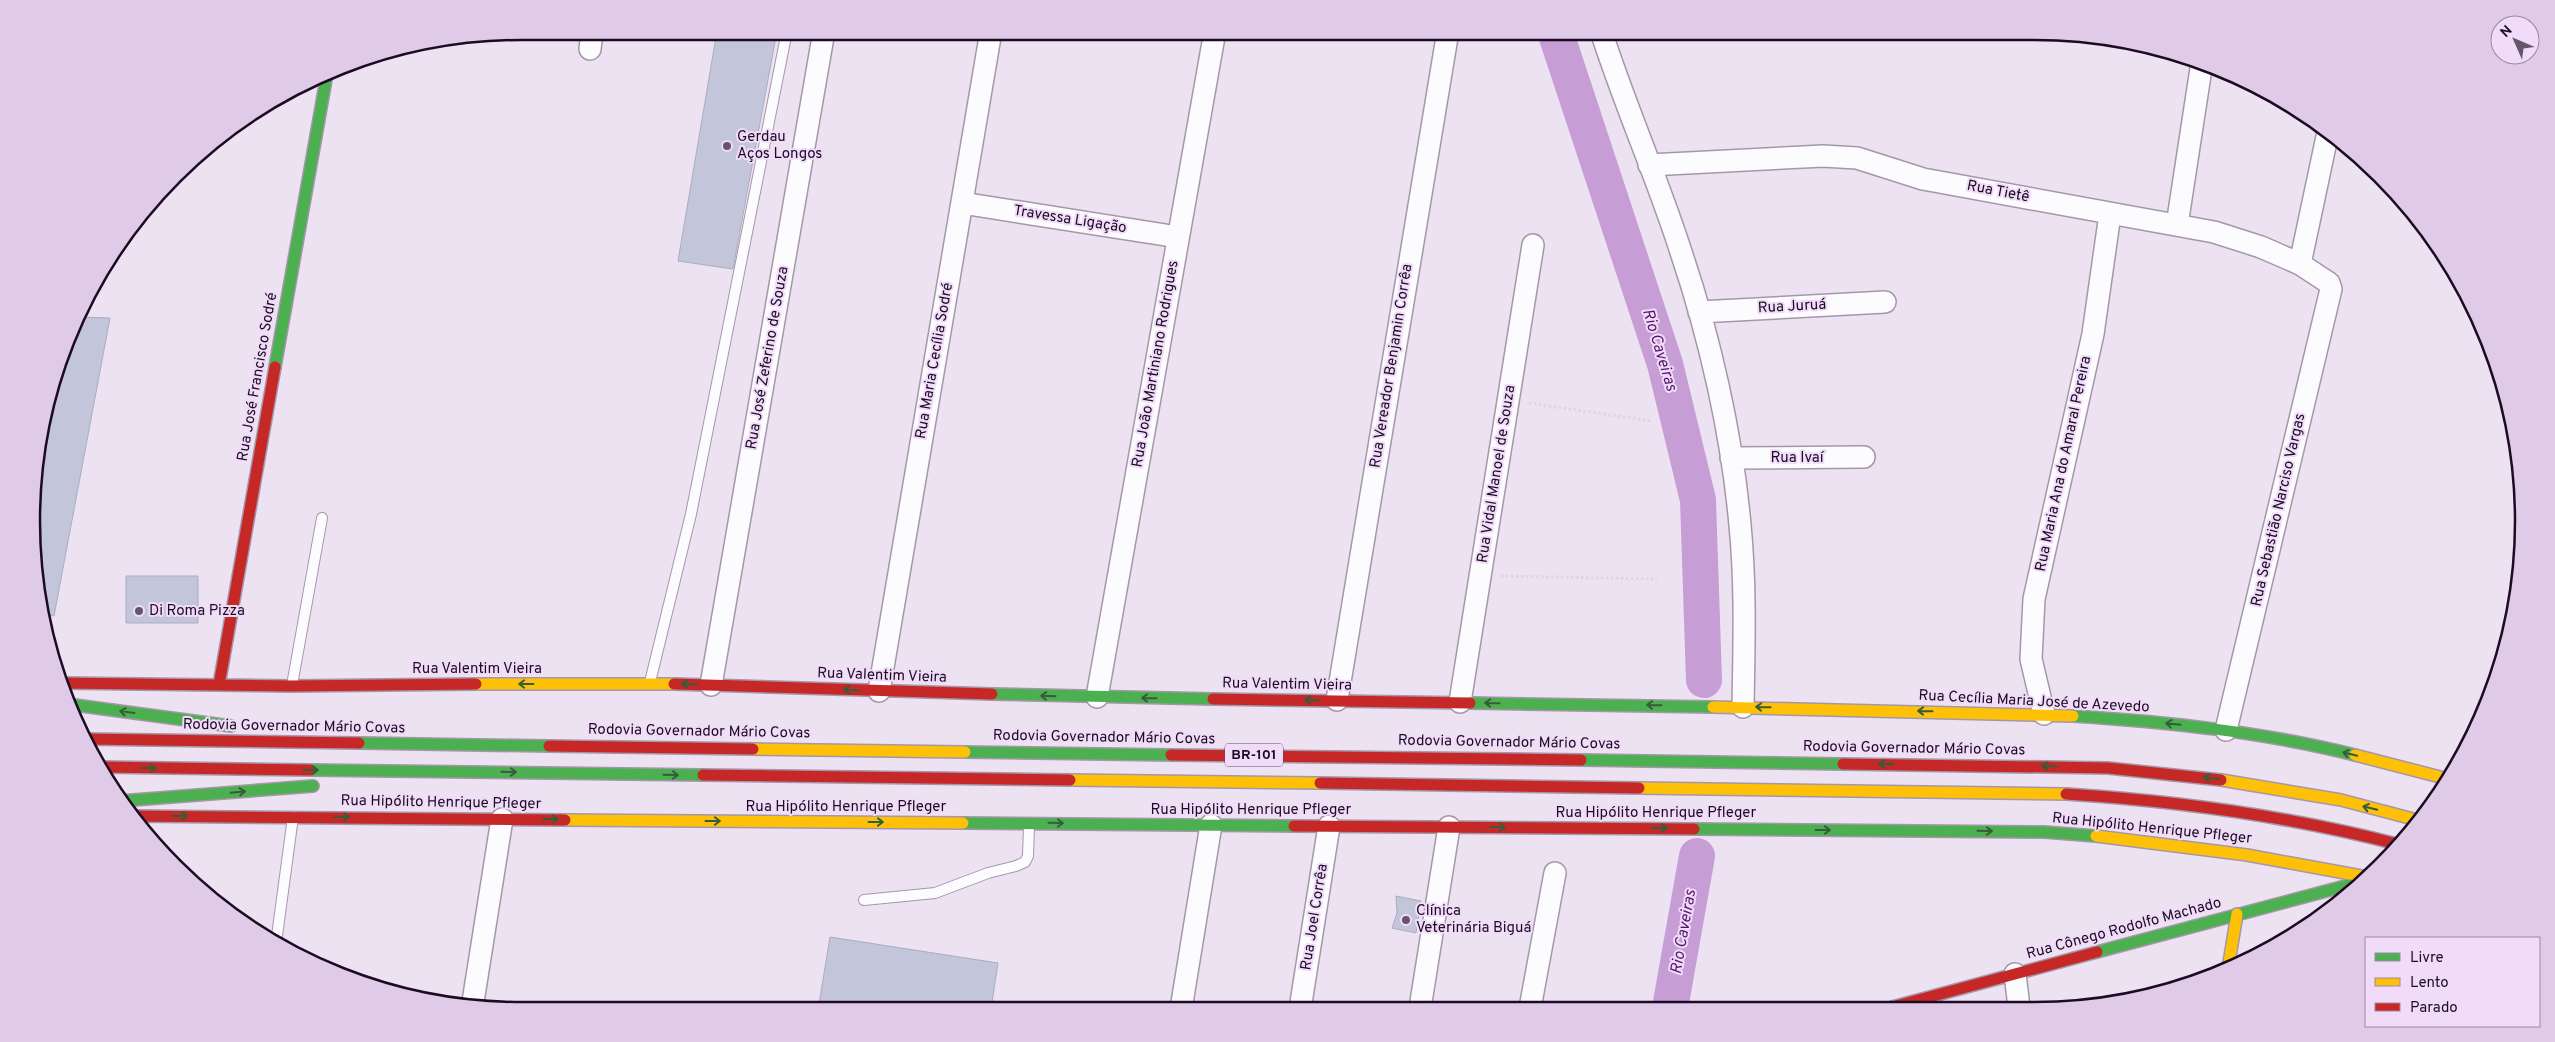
<svg xmlns="http://www.w3.org/2000/svg" width="2555" height="1042" viewBox="0 0 2555 1042" font-family="Overpass,sans-serif">
<rect width="100%" height="100%" fill="#ede2f2"/>
<g fill="none" stroke-linecap="round" stroke-linejoin="round">
<!-- river -->
<path stroke="#c69ed5" stroke-width="36" d="M1555,31L1665,364L1698,500L1704,680
M1670,1008L1697,856"/>
</g>
<!-- building -->
<path fill="#c3c6db" stroke="#a9adbf" d="M717,31H777L733,269L678,261Z
M78,317L110,318L54,616L40,614L31,521L35,457L57,363Z
M126,576H198V623H126Z
M1396,896L1421,901L1416,933L1392,928L1397,913Z
M830,937L998,963L991,1009L818,1010Z"/>
<g fill="none" stroke-linecap="round" stroke-linejoin="round">
<defs>
<path id="lane" d="M650,682L691,514L787,31
M292,685L322,518
M864,900L935,893L988,873L1016,866L1025,862L1028,856L1029,826
M276,943L293,817"/>
<path id="street" d="M1601,31C1625,106 1657,177 1681,252C1710,338 1732,435 1740,525C1746,586 1744,646 1743,707
M590,49L592,31
M1649,165L1823,156L1857,158L1923,179L2214,232L2261,247L2300,264L2329,283L2331,289L2226,730
M962,203L1178,237
M2177,225L2202,62
M2300,264L2328,132
M1699,312L1885,302
M1731,458L1864,457
M711,685L824,31
M879,691L991,31
M1097,697L1215,31
M1337,700L1448,31
M1460,702L1533,245
M2044,714L2031,659L2034,599L2093,334L2110,214
M2015,974L2019,1007
M472,1008L502,819
M1420,1008L1449,827
M1530,1008L1555,873
M1181,1009L1211,825
M1300,1009L1329,826"/>
<path id="fast" d="M275,367L327,74
M992,694L1213,699
M1470,703L1713,707
M67,704L231,726
M2073,716C2167,722 2264,732 2355,755
M359,743L549,746
M965,752L1171,755
M1581,760L1843,764
M310,770L703,775
M120,801L313,786
M963,823L1294,826
M1694,829L2044,832L2096,836
M2097,952L2364,881"/>
<path id="slow" d="M476,684H674
M1713,707L2073,716
M753,749L965,752
M2355,755L2448,779
M1070,780L1320,783
M2221,780L2341,800L2417,820
M1639,788L2066,794
M565,820L963,823
M2096,836L2247,855L2367,877
M2228,969L2237,914"/>
<path id="jam" d="M61,683L292,686L476,684
M674,684L992,694
M219,685L275,367
M1213,699L1470,703
M85,739L359,743
M549,746L753,749
M1171,755L1581,760
M1843,764L2108,768L2221,780
M100,767L310,770
M703,775L1070,780
M1320,783L1639,788
M2066,794C2178,801 2288,816 2397,844
M131,816L565,820
M1294,826L1694,829
M1892,1007L2097,952"/>
</defs>
<!-- lane casing -->
<use href="#lane" stroke="#a597aa" stroke-width="12"/>
<!-- street casing -->
<use href="#street" stroke="#a597aa" stroke-width="24"/>
<!-- fast casing -->
<use href="#fast" stroke="#a597aa" stroke-width="14"/>
<!-- slow casing -->
<use href="#slow" stroke="#a597aa" stroke-width="14"/>
<!-- jam casing -->
<use href="#jam" stroke="#a597aa" stroke-width="14"/>
<!-- path -->
<path stroke="#dbd8dd" stroke-width="3" stroke-dasharray="2.5 2.5" stroke-linecap="butt" d="M1529,403L1651,421
M1501,576L1657,579"/>
<!-- lane -->
<use href="#lane" stroke="#fcfbfd" stroke-width="10"/>
<!-- street -->
<use href="#street" stroke="#fcfbfd" stroke-width="21"/>
<!-- fast -->
<use href="#fast" stroke="#4caf50" stroke-width="11"/>
<!-- slow -->
<use href="#slow" stroke="#ffc107" stroke-width="11"/>
<!-- jam -->
<use href="#jam" stroke="#c62828" stroke-width="11"/>
</g>
<!-- one-way arrows -->
<defs><path id="oneway-shaft" d="M-6 0H5M1.5-3L5.5 0L1.5 3" fill="none" stroke-width="1.6" stroke-linecap="round" stroke-linejoin="round" transform="scale(1.25)"/></defs>
<g stroke="#345d3a">
<use href="#oneway-shaft" transform="translate(526 684) rotate(180)"/>
<use href="#oneway-shaft" transform="translate(689 684) rotate(-179)"/>
<use href="#oneway-shaft" transform="translate(851 690) rotate(-178)"/>
<use href="#oneway-shaft" transform="translate(1048 696) rotate(-178)"/>
<use href="#oneway-shaft" transform="translate(1149 698) rotate(-179)"/>
<use href="#oneway-shaft" transform="translate(1312 700) rotate(-179)"/>
<use href="#oneway-shaft" transform="translate(1492 703) rotate(-179)"/>
<use href="#oneway-shaft" transform="translate(1654 705) rotate(-179)"/>
<use href="#oneway-shaft" transform="translate(1763 707) rotate(-179)"/>
<use href="#oneway-shaft" transform="translate(1925 711) rotate(-179)"/>
<use href="#oneway-shaft" transform="translate(127 712) rotate(-172)"/>
<use href="#oneway-shaft" transform="translate(2173 724) rotate(-174)"/>
<use href="#oneway-shaft" transform="translate(2350 754) rotate(-167)"/>
<use href="#oneway-shaft" transform="translate(1886 764) rotate(-179)"/>
<use href="#oneway-shaft" transform="translate(2049 766) rotate(-179)"/>
<use href="#oneway-shaft" transform="translate(149 768) rotate(1)"/>
<use href="#oneway-shaft" transform="translate(311 770) rotate(1)"/>
<use href="#oneway-shaft" transform="translate(509 772) rotate(1)"/>
<use href="#oneway-shaft" transform="translate(671 775) rotate(1)"/>
<use href="#oneway-shaft" transform="translate(2211 778) rotate(-173)"/>
<use href="#oneway-shaft" transform="translate(238 792) rotate(-5)"/>
<use href="#oneway-shaft" transform="translate(2370 808) rotate(-167)"/>
<use href="#oneway-shaft" transform="translate(180 816)"/>
<use href="#oneway-shaft" transform="translate(342 817) rotate(1)"/>
<use href="#oneway-shaft" transform="translate(551 819)"/>
<use href="#oneway-shaft" transform="translate(713 821)"/>
<use href="#oneway-shaft" transform="translate(876 822)"/>
<use href="#oneway-shaft" transform="translate(1056 823) rotate(1)"/>
<use href="#oneway-shaft" transform="translate(1498 827)"/>
<use href="#oneway-shaft" transform="translate(1660 828)"/>
<use href="#oneway-shaft" transform="translate(1823 830)"/>
<use href="#oneway-shaft" transform="translate(1985 831) rotate(1)"/>
</g>
<!-- markers -->
<g fill="#66566c" stroke="#f0dcf8" stroke-width="2">
<circle cx="727" cy="146" r="5"/>
<circle cx="139" cy="611" r="5"/>
<circle cx="1406" cy="920" r="5"/>
</g>
<g text-anchor="middle" dominant-baseline="central" stroke-width="4" stroke-linejoin="round" paint-order="stroke">
<!-- shield labels -->
<rect fill="#f0dcf8" stroke="#5c4a64" stroke-width="1" x="1225" y="743.5" width="58" height="23" rx="4"/>
<g font-size="14" font-weight="bold" fill="#1d0b24">
<text x="1254" y="755">BR-101</text>
</g>
<!-- poi labels -->
<g font-size="15" fill="#1d0b24" stroke="#f0dcf8" text-anchor="start">
<text x="737" y="137">Gerdau<tspan x="737" dy="17">Aços Longos</tspan></text>
<text x="149" y="611">Di Roma Pizza</text>
<text x="1416" y="911">Clínica<tspan x="1416" dy="17">Veterinária Biguá</tspan></text>
</g>
<!-- street labels -->
<g font-size="15" fill="#1d0b24" stroke="#f0dcf8">
<text transform="translate(1998 192) rotate(11)">Rua Tietê</text>
<text transform="translate(1070 220) rotate(9)">Travessa Ligação</text>
<text transform="translate(1792 307) rotate(-3)">Rua Juruá</text>
<text transform="translate(768 358) rotate(-80)">Rua José Zeferino de Souza</text>
<text transform="translate(935 361) rotate(-80)">Rua Maria Cecília Sodré</text>
<text transform="translate(1156 364) rotate(-80)">Rua João Martiniano Rodrigues</text>
<text transform="translate(1392 366) rotate(-81)">Rua Vereador Benjamin Corrêa</text>
<text transform="translate(258 377) rotate(-80)">Rua José Francisco Sodré</text>
<text x="1797" y="458">Rua Ivaí</text>
<text transform="translate(2064 464) rotate(-78)">Rua Maria Ana do Amaral Pereira</text>
<text transform="translate(1497 474) rotate(-81)">Rua Vidal Manoel de Souza</text>
<text transform="translate(2279 510) rotate(-77)">Rua Sebastião Narciso Vargas</text>
<text x="477" y="669">Rua Valentim Vieira</text>
<text transform="translate(882 676) rotate(2)">Rua Valentim Vieira</text>
<text transform="translate(1287 685) rotate(1)">Rua Valentim Vieira</text>
<text transform="translate(2034 702) rotate(3)">Rua Cecília Maria José de Azevedo</text>
<text transform="translate(294 727) rotate(1)">Rodovia Governador Mário Covas</text>
<text transform="translate(699 732) rotate(1)">Rodovia Governador Mário Covas</text>
<text transform="translate(1104 738) rotate(1)">Rodovia Governador Mário Covas</text>
<text transform="translate(1509 743) rotate(1)">Rodovia Governador Mário Covas</text>
<text transform="translate(1914 749) rotate(1)">Rodovia Governador Mário Covas</text>
<text transform="translate(441 803) rotate(1)">Rua Hipólito Henrique Pfleger</text>
<text x="846" y="807">Rua Hipólito Henrique Pfleger</text>
<text x="1251" y="810">Rua Hipólito Henrique Pfleger</text>
<text x="1656" y="813">Rua Hipólito Henrique Pfleger</text>
<text transform="translate(2152 829) rotate(6)">Rua Hipólito Henrique Pfleger</text>
<text transform="translate(1315 917) rotate(-81)">Rua Joel Corrêa</text>
<text transform="translate(2124 929) rotate(-15)">Rua Cônego Rodolfo Machado</text>
</g>
<!-- water labels -->
<g font-size="16" font-style="italic" fill="#57146b" stroke="#f0dcf8">
<text transform="translate(1659 350) rotate(73)">Rio Caveiras</text>
<text transform="translate(1684 932) rotate(-80)">Rio Caveiras</text>
</g>
</g>
<!-- crop -->
<path d="M0 0H2555V1042H0ZM521 40H2034A481 481 0 0 1 2515 521V521A481 481 0 0 1 2034 1002H521A481 481 0 0 1 40 521V521A481 481 0 0 1 521 40Z" fill="#dfcbe7" fill-rule="evenodd"/>
<path fill="none" stroke="#1d0b24" stroke-width="2.5" d="M521 40H2034A481 481 0 0 1 2515 521V521A481 481 0 0 1 2034 1002H521A481 481 0 0 1 40 521V521A481 481 0 0 1 521 40Z"/>
<!-- legend -->
<rect x="2365" y="937" width="175" height="90" fill="#f0dcf8" stroke="#9c88a3"/>
<rect x="2375" y="953" width="25" height="8" fill="#4caf50" stroke="#9c88a3"/>
<text x="2410" y="962" font-size="15" fill="#1d0b24">Livre</text>
<rect x="2375" y="978" width="25" height="8" fill="#ffc107" stroke="#9c88a3"/>
<text x="2410" y="987" font-size="15" fill="#1d0b24">Lento</text>
<rect x="2375" y="1003" width="25" height="8" fill="#c62828" stroke="#9c88a3"/>
<text x="2410" y="1012" font-size="15" fill="#1d0b24">Parado</text>
<!-- north arrow -->
<g transform="translate(2515 40) rotate(315)"><circle r="24" fill="#f0dcf8" stroke="#9c88a3"/>
<path d="M0-4L9 19L0 12L-9 19Z" fill="#66566c"/>
<text y="-8" font-size="14" font-weight="bold" text-anchor="middle" fill="#1d0b24">N</text>
</g>
</svg>
